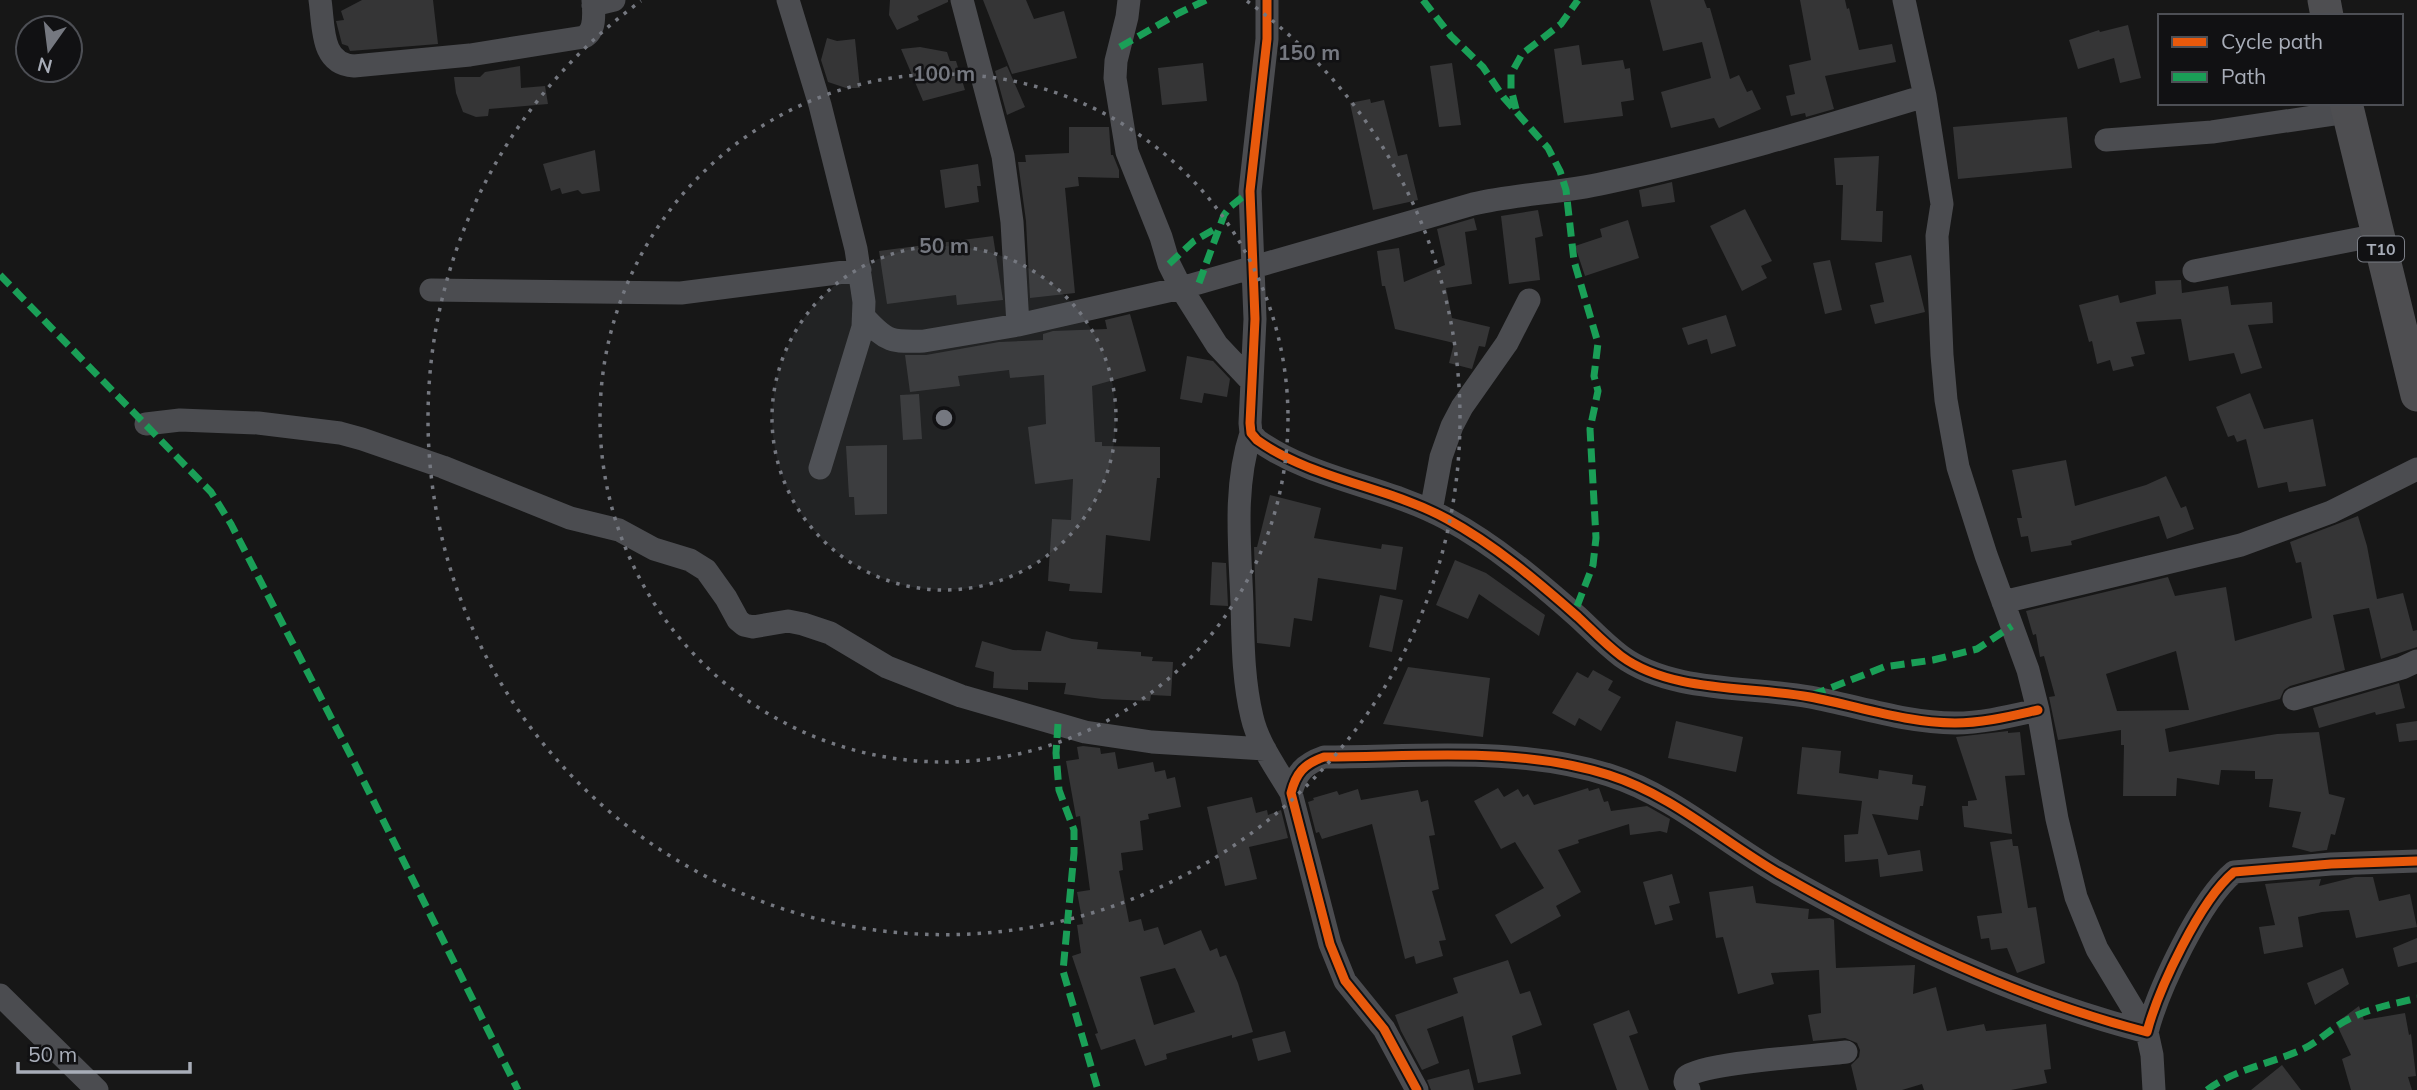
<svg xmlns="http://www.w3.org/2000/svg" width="2417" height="1090" viewBox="0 0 2417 1090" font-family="Mulish,sans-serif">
<rect width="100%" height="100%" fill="#171717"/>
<!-- building -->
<path fill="#353536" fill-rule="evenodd" d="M362,0H433L438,44L350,51L348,46L342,44L336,21L344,20L341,11Z
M890,0H948V2L917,16L919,20L897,30L889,15Z
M983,0H1026L1034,19L1064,11L1077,58L1012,74Z
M1650,0H1704L1707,8H1710L1730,79L1739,75L1747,92L1752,90L1761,109L1719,128L1714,118L1671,128L1661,92L1711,78L1702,42L1663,51Z
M1800,0H1845L1847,9L1849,8L1859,50L1892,44L1896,62L1825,76L1834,109L1806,117L1805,113L1791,116L1786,96L1795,94L1789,65L1811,60Z
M2128,25L2141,78L2120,83L2114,58L2078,69L2069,40L2099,30L2100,32Z
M827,38L837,41L855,39L860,88H846L828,82L821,60Z
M1579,45L1582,65L1623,60L1625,69L1630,68L1634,100L1621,102L1623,116L1564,123L1554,49Z
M920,47L947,52L950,61H956L965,90L923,101L901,49Z
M1203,63L1207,101L1162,105L1158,68Z
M1452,63L1461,125L1439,127L1430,66Z
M520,66L521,88L545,86L548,104L489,109L488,116L476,117L463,112L456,93L454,77H480L485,72Z
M1007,66L1025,107L1007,115L995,71Z
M1370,99L1371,103L1384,100L1398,156L1407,154L1418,200L1373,210L1350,103Z
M2067,117L2072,168L1958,179L1953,127Z
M1069,127H1109L1111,155H1113L1119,170V178L1078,177L1079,186L1065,188L1075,293L1030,298L1026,221L1018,162H1026L1025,155L1069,153Z
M595,150L600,191L582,194L578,190L562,194L560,188L551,191L543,164Z
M1879,156L1876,211H1883L1882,242L1841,240L1843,185H1836L1834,158Z
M978,164L981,186H977L979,202L945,208L940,170Z
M1672,182L1675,202L1642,207L1639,190Z
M1745,209L1772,261L1761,266L1767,278L1742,291L1710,226Z
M1538,210L1543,236L1535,238L1540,280L1509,284L1501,216Z
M1474,218L1477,230L1465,232L1472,284L1446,288L1452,318L1490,327L1485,347L1479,346L1472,369L1449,363L1454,343L1395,329L1385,286H1382L1377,251L1399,248L1404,282L1445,265L1437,229Z
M1628,220L1639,258L1585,276L1575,246L1602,237L1600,229Z
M993,236L1003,300L957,305L956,295L887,304L879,251Z
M1911,255L1925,312L1875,324L1870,305L1884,302L1875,263Z
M1830,260L1842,310L1825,314L1813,263Z
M2181,280L2182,293L2228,286L2231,305L2272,302L2273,323L2248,325L2262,368L2241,374L2234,353L2189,361L2181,319L2136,322L2145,354L2131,357L2134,366L2113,371L2110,360L2097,364L2092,341L2089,342L2079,305L2118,295L2120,303L2156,294L2155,281Z
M1130,314L1146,371L1092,386L1095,442H1102V446L1160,447V478H1157L1150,541L1106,535L1102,593L1069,591L1070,584L1048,581L1052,519L1071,520L1073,479L1035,484L1028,427L1046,424L1044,375L1010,378L1009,370L958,376L960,386L910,392L905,355H926L999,342L1043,340V334L1053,331L1107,329L1105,320Z
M1726,315L1736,346L1711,354L1707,339L1688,345L1682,328Z
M1187,356L1213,361L1230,379L1227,397L1204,393L1202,403L1180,399Z
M2250,393L2264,429L2313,419L2326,486L2289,492L2287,482L2258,488L2246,439L2237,442L2234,435L2228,437L2216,407Z
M919,394L922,439L903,440L900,395Z
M887,445V514L855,515L854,497H849L846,446Z
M2066,460L2075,506L2146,485L2166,476L2181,508L2186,506L2194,529L2167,539L2159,516L2071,541L2072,545L2031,552L2028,536L2021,537L2017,518H2022L2012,470Z
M1270,495L1321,508L1314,538L1381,549L1382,544L1403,547L1396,590L1318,578L1312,621L1294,618L1290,647L1257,643L1254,547H1257Z
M2358,516L2367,546L2377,599L2403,593L2413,631L2417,630V647L2381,659L2369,608L2333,615L2345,670L2290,686L2284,690L2280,699L2165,729L2169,752L2277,734L2319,732L2329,794L2345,798L2335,835L2331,834L2327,850L2311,852L2292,847L2301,812L2269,807L2273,779H2255V771L2221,770L2219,785L2177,778L2176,796H2123L2124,745H2121V730L2058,740L2049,697L2055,696L2044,656L2040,657L2036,634L2033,635L2026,611L2168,577L2175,596L2226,587L2235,641L2312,618L2301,562L2296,563L2290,542ZM2176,651L2189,710L2117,711L2106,674Z
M1455,560L1486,573L1545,615L1539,636L1479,594L1468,619L1436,605Z
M1212,562L1226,563L1228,606L1210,605Z
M1380,595L1403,600L1392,652L1369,647Z
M1046,631L1072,639L1098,642L1097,649L1141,652V656L1153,657L1152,661L1173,662L1171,696L1151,695L1150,701L1102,699L1064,694L1066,683L1028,682V690L993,688L994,672L975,667L982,641L1013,650L1041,651Z
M1408,667L1490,678L1483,737L1383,724Z
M1593,670L1613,681L1608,690L1621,697L1601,731L1579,718L1575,726L1552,713L1577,672L1588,678Z
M2399,683L2405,708L2376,715L2375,712L2319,728L2313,708Z
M1676,721L1743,737L1736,772L1668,758Z
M2417,721V740L2399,742L2396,724Z
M2008,731V733L2020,732L2025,775L2005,776L2012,834L1964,827L1962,806H1968V801L1977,800L1956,737Z
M1083,746L1100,748L1101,754L1115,752L1118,769L1153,762L1155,772L1165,770L1167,779L1175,777L1181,807L1148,814L1149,819L1140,821L1143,850L1121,853L1123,870L1119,871L1129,922L1141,919L1144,931L1158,927L1164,945L1201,930L1210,951L1217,948L1220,957L1226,955L1238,983L1253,1032L1232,1038V1035L1166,1054L1167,1059L1145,1066L1135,1039L1101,1050L1095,1034L1098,1033L1072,956L1081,953L1077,925L1083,924L1077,892L1090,890L1080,816L1076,817L1066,761L1079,759L1077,747ZM1175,968L1195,1012L1154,1025L1140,977Z
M1802,747L1841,751L1839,773L1878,779L1879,770L1913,775L1912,784L1926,786L1923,806H1920L1918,820L1872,814L1888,855L1920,850L1923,871L1880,877L1878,859L1845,862L1844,835L1858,834L1862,801L1797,794Z
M1498,788L1504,797L1518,789L1523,797L1528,794L1534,805L1588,788L1589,791L1599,788L1604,802L1608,801L1611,811L1647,806L1670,819L1667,833L1660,831L1630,835L1629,824L1578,840L1579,843L1558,850L1581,892L1556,906L1561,916L1511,944L1495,915L1544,888L1515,842L1501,849L1474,801Z
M1358,789L1361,800L1418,790L1421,802L1428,800L1435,835L1429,836L1439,889L1432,891L1446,940L1439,941L1443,956L1416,964L1414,956L1405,959L1372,824L1322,839L1319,832L1316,833L1308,802L1314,800L1313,798L1337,791L1339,795Z
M1252,797L1256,813L1267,810L1268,815L1281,810L1288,838L1249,847L1257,879L1225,886L1207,807Z
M2012,839L2013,846H2018L2028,908L2036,907L2045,963L2017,973L2007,948L1991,950L1989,938L1981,939L1977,916L2002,913L1990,842Z
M1672,874L1680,903L1669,906L1673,920L1655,925L1643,882Z
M2355,877H2373L2379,901L2410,894L2417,927L2356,938L2349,910L2322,912L2298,917L2303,947L2264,954L2259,927L2275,925L2265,884L2321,879L2319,886Z
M1753,886L1756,903L1809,909L1808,919L1830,918L1834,920L1836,968L1915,965L1913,994L1936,987L1947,1031L1984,1024L1986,1031L2046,1024L2051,1069L2044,1070L2047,1083L2011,1090H1924L1922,1084L1902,1090H1857L1851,1065L1859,1057L1860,1050L1857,1043L1845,1038L1813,1041L1808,1015L1821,1013L1819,970L1771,973L1774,984L1738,994L1723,937L1716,938L1709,892Z
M2417,938V962L2398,967L2393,948Z
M1508,960L1520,994L1530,991L1542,1025L1512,1036L1521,1074L1478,1083L1463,1016L1427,1029L1439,1063L1422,1070L1401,1031L1395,1015L1458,993L1453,978Z
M2343,968L2349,984L2315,1005L2307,983Z
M2359,1006L2364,1020L2405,1013L2409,1035L2411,1034L2416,1076L2408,1077L2412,1090H2351L2342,1059L2351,1055L2336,1023Z
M1629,1010L1638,1033L1629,1036L1649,1090H1617L1593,1024Z
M1285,1031L1291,1052L1258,1061L1252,1039Z
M2282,1065L2301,1090H2251Z
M1469,1069L1474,1090H1431L1427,1080Z"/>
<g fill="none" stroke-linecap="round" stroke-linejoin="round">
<!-- minor -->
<path stroke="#4b4c50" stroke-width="23" d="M320,0C324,26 320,64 354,66L470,55L584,37C596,31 594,13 593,0
M788,0L820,105L856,249L864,302L863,327L820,468
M962,0L1003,156L1012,222L1018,325
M1129,0L1127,17L1116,61L1115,78L1127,152L1161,237L1169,264L1181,288L1217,345L1251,381
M1267,0V39L1250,191L1255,319L1250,423L1251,433L1257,440C1313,480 1387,486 1447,519C1495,545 1537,581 1578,617C1592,630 1605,644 1621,656C1671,693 1750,686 1810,697C1858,706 1906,723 1955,723C1983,723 2011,716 2038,710
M1904,0L1925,96L1942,204L1937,236L1942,355L1946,400L1958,467L1986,555L2028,670L2038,710L2057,819L2076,897L2097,949L2147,1032L2152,1055L2154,1090
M593,5L614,0
M2106,140L2212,132L2347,112
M2194,271L2378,235
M431,290L681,293L860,270
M865,318C887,342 891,342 924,341L1018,325L1181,288L1473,204C1516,194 1561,193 1605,183C1713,160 1819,128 1925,96
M146,424L180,420L258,423L340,433L362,439L443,467L570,518L619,530L654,549L690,560L706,570L726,598L738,620L744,625L753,627L788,621L803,624L830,633L887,667L961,696L1085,732L1152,742L1265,749
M1251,433C1233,488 1240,547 1242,604C1243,641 1243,680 1252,717C1258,744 1277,769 1291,793
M1431,511L1441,457L1452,426L1462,407L1507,343L1529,300
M2003,602L2241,545L2331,512L2417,469
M2294,699L2402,668L2417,661
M0,995L97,1090
M1417,1090L1384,1029L1345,981L1330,944L1291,793C1296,773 1304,764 1324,757C1418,757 1518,746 1609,775C1672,795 1721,840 1778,873C1894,939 2017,999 2147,1032C2158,990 2200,900 2234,872L2331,864L2417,861
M1689,1090L1685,1082L1686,1077C1704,1062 1817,1056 1846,1052"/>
<!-- highway -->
<path stroke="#4e4e51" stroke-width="33" d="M2324,0L2327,16
M2346,103L2417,395"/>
<!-- quiet -->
<path stroke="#1a9f57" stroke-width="7" stroke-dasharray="14 7" stroke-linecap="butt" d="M1423,0L1451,36L1483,67L1504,98L1548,148L1560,171L1566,190L1574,261L1598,343L1594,376L1598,391L1590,429L1596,538L1593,565L1574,614
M1120,47L1179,13L1206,0
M1516,109L1511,89V74L1522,54L1561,24L1578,0
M1169,264L1194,241L1218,227
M0,275L211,492L231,524L353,760L518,1090
M1199,283L1224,215L1230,207L1250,191
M1812,695L1884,667L1933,660L1977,649L2012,626
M1058,724L1056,753L1059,790L1074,830V853L1063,971L1098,1090
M2207,1090C2237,1068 2271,1064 2303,1049C2320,1041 2332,1027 2349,1019C2370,1008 2394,1004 2417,998"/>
<defs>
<path id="cycleway" d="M1267,0V39L1250,191L1255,319L1250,423L1251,433L1257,440C1313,480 1387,486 1447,519C1495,545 1537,581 1578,617C1592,630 1605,644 1621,656C1671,693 1750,686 1810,697C1858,706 1906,723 1955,723C1983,723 2011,716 2038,710
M1417,1090L1384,1029L1345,981L1330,944L1291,793C1296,773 1304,764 1324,757C1418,757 1518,746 1609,775C1672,795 1721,840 1778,873C1894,939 2017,999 2147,1032C2158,990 2200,900 2234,872L2331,864L2417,861"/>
</defs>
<!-- cycleway casing -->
<use href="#cycleway" stroke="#111113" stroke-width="13"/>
<!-- cycleway -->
<use href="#cycleway" stroke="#e8590c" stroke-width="9"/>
</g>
<!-- distance rings -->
<circle cx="944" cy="418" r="172" fill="#757880" fill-opacity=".12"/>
<g fill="none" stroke="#757880" stroke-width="3.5" stroke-dasharray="3.5 7">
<circle cx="944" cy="418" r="172"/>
<circle cx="944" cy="418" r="344"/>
<path d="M1247 1A516 516 0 1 1 641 1"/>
</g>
<g text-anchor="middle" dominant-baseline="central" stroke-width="5" stroke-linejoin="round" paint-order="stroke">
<!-- shield labels -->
<rect fill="#111113" stroke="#7b7e86" stroke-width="2" x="2358" y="236.5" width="46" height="25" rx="5"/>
<g font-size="16" font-weight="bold" fill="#a8adb8">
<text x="2381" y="249">T10</text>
</g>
</g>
<circle cx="944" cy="418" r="10" fill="#757880" stroke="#111113" stroke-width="3.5"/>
<g font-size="21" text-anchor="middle" font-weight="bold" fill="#757880" stroke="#111113" stroke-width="5" stroke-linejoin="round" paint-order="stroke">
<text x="1309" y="60">150 m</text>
<text x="944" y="81">100 m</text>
<text x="944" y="253">50 m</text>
</g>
<!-- legend -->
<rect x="2158" y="14" width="245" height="91" fill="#111113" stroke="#4d4f55" stroke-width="2"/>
<rect x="2172" y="37" width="35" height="10" fill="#e8590c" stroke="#4d4f55" stroke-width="2"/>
<text x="2221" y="49" font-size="21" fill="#a8adb8">Cycle path</text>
<rect x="2172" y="72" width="35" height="10" fill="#1a9f57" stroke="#4d4f55" stroke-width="2"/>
<text x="2221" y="84" font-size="21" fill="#a8adb8">Path</text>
<!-- north arrow -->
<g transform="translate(49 49) rotate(194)"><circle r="33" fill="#111113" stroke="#4d4f55" stroke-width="2"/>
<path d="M0-5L12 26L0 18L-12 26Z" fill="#757880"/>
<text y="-10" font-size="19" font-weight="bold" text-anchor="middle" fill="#a8adb8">N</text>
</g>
<!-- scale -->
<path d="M18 1062v10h172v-10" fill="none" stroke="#a8adb8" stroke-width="3.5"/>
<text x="28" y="1062" font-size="21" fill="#a8adb8" stroke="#111113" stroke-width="5" paint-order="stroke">50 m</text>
</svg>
